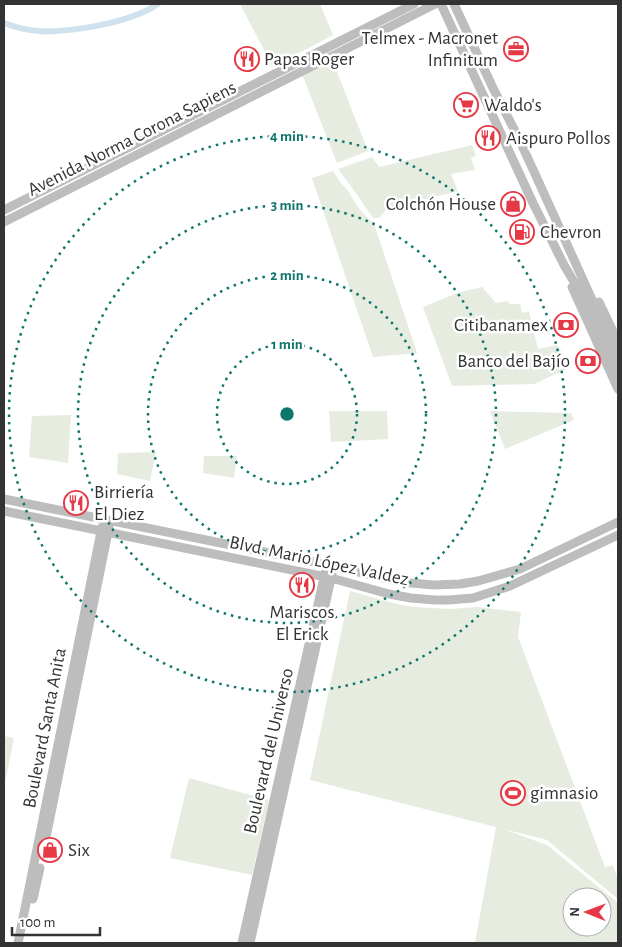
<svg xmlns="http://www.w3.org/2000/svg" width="622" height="947" viewBox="0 0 622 947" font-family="'Alegreya Sans',sans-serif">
<rect width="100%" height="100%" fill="#fff"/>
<!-- green -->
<path fill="#e6ecdf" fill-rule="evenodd" d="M240,4H320L333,35L273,67Z
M332,59L368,151L337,163L302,74Z
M472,145L476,156L471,158L475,170L451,174L458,191L387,209L379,218H373L355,192L338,169L372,157L379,167Z
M333,171L340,182L348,191L360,210L374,224L417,353L373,357L312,178Z
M482,287L496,303L508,301L510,304H520L522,313L529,311L538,349L557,345L564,355L569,368L534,384L452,386L423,307L457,293Z
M387,411L388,439L331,442L329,411Z
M490,411L571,413L574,420L505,449Z
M71,415L68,463L29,457L32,416Z
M156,452L150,481L117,474L118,453Z
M204,456H237L234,478L203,473Z
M350,591L393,603L413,607L450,609L477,607L521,612L518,637L605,867L613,865L618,879V899L547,840L503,829L547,845L618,903V943H475L496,827L310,780ZM572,897H602V927H572Z
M4,736L14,738L4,788Z
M189,778L269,800L252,875L170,858Z"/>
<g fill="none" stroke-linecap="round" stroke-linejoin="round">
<!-- canal -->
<path stroke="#cfe2ee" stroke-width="6" d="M4,23C14,27 27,30 38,31C44,32 51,31 57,31C87,29 133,21 158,4"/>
<!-- secondary -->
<path stroke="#bdbdbd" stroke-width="9" d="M441,4L533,203L564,265L583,297L618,373
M454,4L492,86L519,139L541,187L618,357
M4,210L414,4
M4,222L435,4
M572,287L618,389
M599,302L618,342
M4,499L334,566L384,578L411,583L434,585L460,584L478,581L520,569L618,522
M4,511L331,578L389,594L411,598L435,600H449L473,598L510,586L618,535
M43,852L109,527
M33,899L40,868
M18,943L102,527
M242,943L325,573
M250,943L332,574"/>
</g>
<!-- distance rings -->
<g fill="none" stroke="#0f766e" stroke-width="2.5" stroke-dasharray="2.5 5">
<circle cx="287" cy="414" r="70"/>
<circle cx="287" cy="414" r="139"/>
<circle cx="287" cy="414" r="209"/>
<circle cx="287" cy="414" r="278"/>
</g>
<!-- icons -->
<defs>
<symbol id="office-ring" viewBox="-11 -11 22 22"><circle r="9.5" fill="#fff" stroke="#e63946" stroke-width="1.5"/><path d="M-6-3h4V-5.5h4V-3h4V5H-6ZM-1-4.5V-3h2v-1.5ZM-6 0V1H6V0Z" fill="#e63946"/></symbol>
<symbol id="restaurant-ring" viewBox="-11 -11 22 22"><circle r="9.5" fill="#fff" stroke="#e63946" stroke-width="1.5"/><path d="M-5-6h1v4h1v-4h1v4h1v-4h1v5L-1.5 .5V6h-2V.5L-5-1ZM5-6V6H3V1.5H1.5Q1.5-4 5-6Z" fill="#e63946"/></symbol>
<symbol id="supermarket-ring" viewBox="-11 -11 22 22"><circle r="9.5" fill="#fff" stroke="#e63946" stroke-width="1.5"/><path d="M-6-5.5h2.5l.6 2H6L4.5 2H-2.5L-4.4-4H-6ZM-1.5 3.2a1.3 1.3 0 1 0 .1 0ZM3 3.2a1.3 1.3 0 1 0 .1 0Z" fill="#e63946"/></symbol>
<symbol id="shop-ring" viewBox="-11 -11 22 22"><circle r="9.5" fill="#fff" stroke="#e63946" stroke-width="1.5"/><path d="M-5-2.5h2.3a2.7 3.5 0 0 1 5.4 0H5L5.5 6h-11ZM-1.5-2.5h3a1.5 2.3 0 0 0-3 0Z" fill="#e63946"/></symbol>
<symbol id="fuel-ring" viewBox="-11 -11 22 22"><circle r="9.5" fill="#fff" stroke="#e63946" stroke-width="1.5"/><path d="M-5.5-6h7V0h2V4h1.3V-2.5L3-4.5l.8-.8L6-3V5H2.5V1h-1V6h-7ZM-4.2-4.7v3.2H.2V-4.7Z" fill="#e63946"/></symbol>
<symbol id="bank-ring" viewBox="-11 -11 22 22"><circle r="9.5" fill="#fff" stroke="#e63946" stroke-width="1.5"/><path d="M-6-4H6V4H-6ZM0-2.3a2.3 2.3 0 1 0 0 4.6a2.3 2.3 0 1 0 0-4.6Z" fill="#e63946"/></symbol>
<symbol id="stadium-ring" viewBox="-11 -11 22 22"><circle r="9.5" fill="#fff" stroke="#e63946" stroke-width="1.5"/><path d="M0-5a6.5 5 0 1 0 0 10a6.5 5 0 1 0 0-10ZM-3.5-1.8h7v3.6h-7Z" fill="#e63946"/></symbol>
</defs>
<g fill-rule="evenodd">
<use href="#office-ring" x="502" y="35" width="28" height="28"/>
<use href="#restaurant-ring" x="233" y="45" width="28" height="28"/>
<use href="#supermarket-ring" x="452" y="91" width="28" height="28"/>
<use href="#restaurant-ring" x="474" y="124" width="28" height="28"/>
<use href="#shop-ring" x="499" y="190" width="28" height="28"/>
<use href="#fuel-ring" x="508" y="218" width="28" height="28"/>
<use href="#bank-ring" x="552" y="311" width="28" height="28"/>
<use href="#bank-ring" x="574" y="347" width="28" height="28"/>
<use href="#restaurant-ring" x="62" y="489" width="28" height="28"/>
<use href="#restaurant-ring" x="288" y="571" width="28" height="28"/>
<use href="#stadium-ring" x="499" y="779" width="28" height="28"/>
<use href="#shop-ring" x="36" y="836" width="28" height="28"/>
</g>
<g text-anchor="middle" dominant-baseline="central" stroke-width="5" stroke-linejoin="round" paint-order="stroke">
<!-- poi labels -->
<g font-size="19" fill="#333" stroke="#fff" text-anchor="start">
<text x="498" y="38" text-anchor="end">Telmex - Macronet<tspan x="498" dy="22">Infinitum</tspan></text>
<text x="264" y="59">Papas Roger</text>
<text x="484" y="105">Waldo's</text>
<text x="506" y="138">Aispuro Pollos</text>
<text x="496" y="204" text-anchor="end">Colchón House</text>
<text x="540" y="232">Chevron</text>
<text x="548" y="325" text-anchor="end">Citibanamex</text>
<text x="570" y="361" text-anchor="end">Banco del Bajío</text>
<text x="94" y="492">Birriería<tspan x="94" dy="22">El Diez</tspan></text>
<text x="302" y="612" text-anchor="middle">Mariscos<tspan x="302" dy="22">El Erick</tspan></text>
<text x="530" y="793">gimnasio</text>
<text x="68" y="850">Six</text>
</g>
<!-- street labels -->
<g font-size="19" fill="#333" stroke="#fff">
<text transform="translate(132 139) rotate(-27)">Avenida Norma Corona Sapiens</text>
<text transform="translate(319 561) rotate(12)">Blvd. Mario López Valdez</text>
<text transform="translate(45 728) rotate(-79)">Boulevard Santa Anita</text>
<text transform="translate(269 751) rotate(-77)">Boulevard del Universo</text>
</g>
</g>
<circle cx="287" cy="414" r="8" fill="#0f766e" stroke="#fff" stroke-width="2.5"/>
<g font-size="15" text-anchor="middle" font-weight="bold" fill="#0f766e" stroke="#fff" stroke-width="5" stroke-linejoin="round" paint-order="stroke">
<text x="287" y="141">4 min</text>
<text x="287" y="210">3 min</text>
<text x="287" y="280">2 min</text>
<text x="287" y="349">1 min</text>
</g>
<!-- border -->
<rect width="622" height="947" fill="none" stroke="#333333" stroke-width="10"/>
<!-- north arrow -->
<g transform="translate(587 912) rotate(271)"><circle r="24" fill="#ffffff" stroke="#adadad"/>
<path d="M0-4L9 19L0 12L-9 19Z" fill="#e63946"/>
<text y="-8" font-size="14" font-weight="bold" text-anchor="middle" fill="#333333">N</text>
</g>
<!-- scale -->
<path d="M12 927v8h88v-8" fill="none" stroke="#333333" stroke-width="2.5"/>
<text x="20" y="927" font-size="15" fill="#333333" stroke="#ffffff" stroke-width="4" paint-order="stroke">100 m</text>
</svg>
